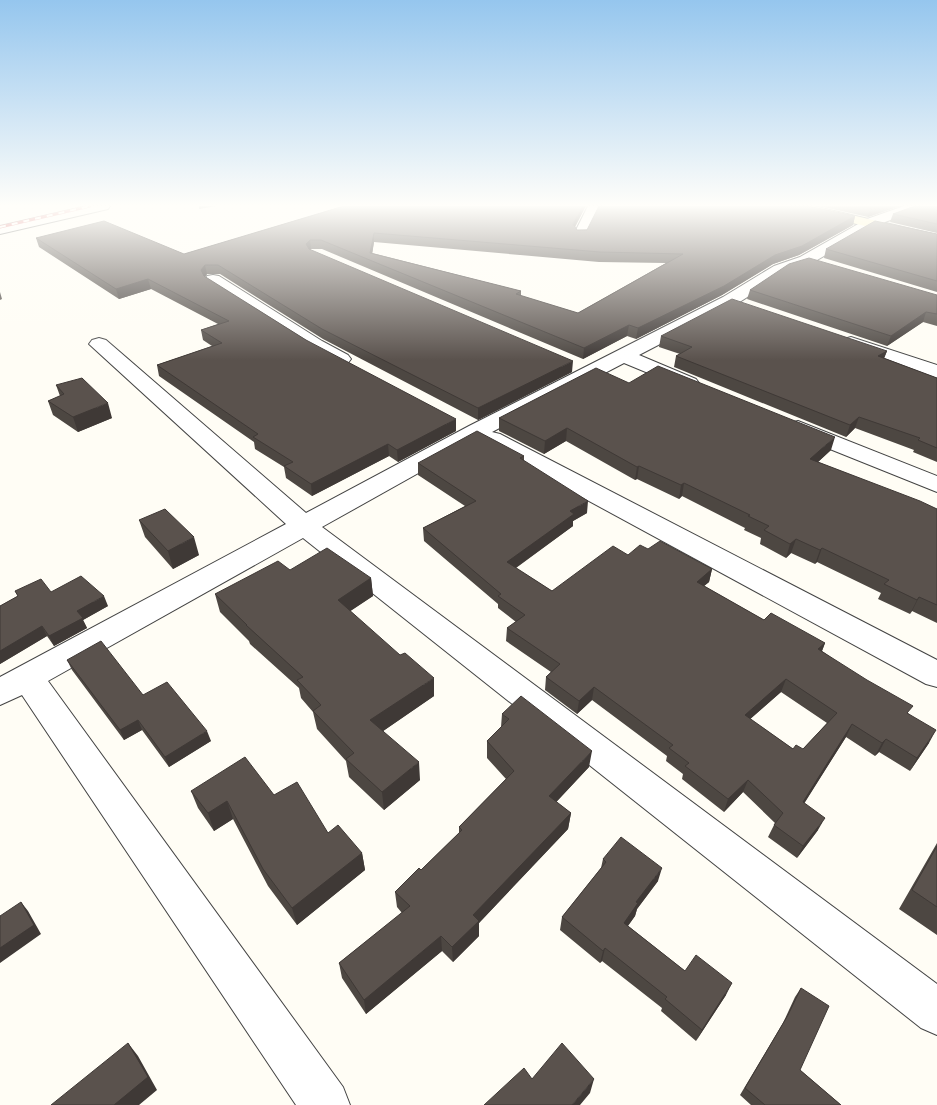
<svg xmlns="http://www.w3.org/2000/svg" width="937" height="1105" viewBox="0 0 937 1105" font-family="'Times New Roman',serif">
<rect width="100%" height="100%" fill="#fffdf5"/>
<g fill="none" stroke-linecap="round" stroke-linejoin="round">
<defs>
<path id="street" d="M87,206H110L108,209L0,234V226Z
M588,206H601L586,237H576L574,234Z
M904,206H922L920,209L877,225L812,263L786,272L735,305L639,355L696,379L699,383L696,387L689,389L682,387L624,363L492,432L500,434L937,660V687L926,684L484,444L481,438L322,527L937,984V1035L921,1028L303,538L48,681L343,1087L350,1105H296L22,695L0,705V677L286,524L89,344L92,340L99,338L106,340L306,513L469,426L723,297L774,266L800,257L867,219Z
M213,275L219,276L322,341L348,355L351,359L348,363L341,365L334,363L308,349L207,284L205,280L207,276Z
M851,337L937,365V378L844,347L841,343L844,339Z
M798,421L937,476V492L790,433L787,428L790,423Z"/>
<path id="secondary" d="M791,206H813L937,235V243L793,209Z"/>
</defs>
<!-- street casing -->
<use href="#street" stroke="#444" stroke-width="2"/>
<!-- secondary casing -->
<use href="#secondary" stroke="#333" stroke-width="2"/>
<!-- street -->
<use href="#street" fill="#fff" fill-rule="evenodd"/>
<!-- secondary -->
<use href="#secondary" fill="#fff6b0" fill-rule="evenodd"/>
<defs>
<path id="rail" d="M0,227L90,206"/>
</defs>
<!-- rail casing -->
<use href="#rail" stroke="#c4262e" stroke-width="3"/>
<!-- rail -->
<use href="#rail" stroke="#fff" stroke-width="2" stroke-dasharray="6" stroke-linecap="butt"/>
</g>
<!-- wall -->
<path fill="#4d4742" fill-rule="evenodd" d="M344,206L575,228L577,230L855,216L853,225L799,255L773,264L722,295L636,339L627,336L583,359L322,249H311L310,250L572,372L478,420L323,339L220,274H207L205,277L306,340L456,431L398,462L389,456L312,496L286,478L284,467L255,449L254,442L159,376L157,365L212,346L203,340L201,330L218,324L151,289L119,299L39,247L36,238L184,254ZM374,242L599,262L666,263L578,313L521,296V291L372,253Z
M819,206H900L868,217Z
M937,206V233L890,222L893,214Z
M937,234V292L824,258L826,249Z
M750,290L937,295V326L923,322L887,346L747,299Z
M661,336L887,351L884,358L937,378V462L913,452L914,450L855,428L846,437L674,367L676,356L680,354L659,347Z
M629,383L831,450L818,462L937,509V623L912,611L910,614L878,599L881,593L817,562L815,564L791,553L786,558L760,544L761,538L744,530L745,528L682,496L679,499L637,479L635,480L566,441L544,454L499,431V418Z
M56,385L112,418L78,432L53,415L48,401L60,396Z
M524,456V461L587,513L573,521V526L516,568L552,591L628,555L648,549L712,569L709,582L704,586L764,620L825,643L822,651L909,714L929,743L910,771L879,752L875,756L846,737L804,803L818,830L797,858L768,837L775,823L743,792L724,812L682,779L683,774L666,761L667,756L592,700L577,714L545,690L546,677L551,672L506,641L507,628L516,622L498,608V604L424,541L423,528L465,506L418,475V463ZM781,692L827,723L803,749H793L750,719Z
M139,520L199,555L173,569L145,537Z
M290,570L371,578L373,596L350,611L434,696L383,731L420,780L384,810L349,777L346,761L317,729L313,712L301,698L299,688L250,644L249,641L220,612L215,594Z
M15,591L51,592L108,606L83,620L87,628L54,646L47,636L0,664V606L18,596Z
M67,660L143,695L211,741L169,767L142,730L124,740L72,670Z
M502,714L589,767L556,802L571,813L568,829L479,923V936L453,962L442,951L366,1014L342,978L339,963L402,913L397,907L395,892L421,870L459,833V827L506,779L487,758V741L501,727Z
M191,791L274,795L328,833L362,853L365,870L297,925L268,886L233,819L214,831L198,808Z
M937,843V935L899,909Z
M603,859L658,881L637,909L635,916L628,926L685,971L726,995L696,1041L661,1011L662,1008L602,961L600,963L560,930L562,917L601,868Z
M801,988L800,1070L841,1105H751L740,1095L783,1023L795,997Z"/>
<!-- shaded-wall -->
<path fill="#3f3936" d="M199,206H216L199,209Z
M583,206H586L572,233L573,224Z
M878,206H900L868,217L870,208Z
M855,216L853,225L799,255L773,264L722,295L636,339L638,328L775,255Z
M374,233V242L371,262L370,253Z
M310,240L311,249L307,253L306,244Z
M205,265L207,274L203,279L201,270Z
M148,279L151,289L119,299L116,289Z
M0,292L2,299L0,300Z
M926,312L923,322L887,346L891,336Z
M629,325L627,336L583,359L584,348Z
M887,351L883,361L878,356Z
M573,361L572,372L478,420V408Z
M108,403L112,418L78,432L73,417Z
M859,417L855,428L846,437L850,425Z
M456,419V431L398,462L397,450Z
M567,428L566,441L544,454L545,441Z
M835,437L831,450L806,473L810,459Z
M388,444L389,456L312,496L311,484Z
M639,466L637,479L635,480L637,467Z
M684,483L682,496L679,499L681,485Z
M588,501L587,513L573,521V526L507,574V562L570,511Z
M194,537L199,555L173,569L168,551Z
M796,539L791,553L786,558L790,544Z
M822,548L817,562L815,564L820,550Z
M712,569L709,582L694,594L697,582Z
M371,578L373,596L340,618L338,600Z
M104,596L108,606L83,620L87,628L54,646L49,636L77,611Z
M919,597L912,611L910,614L917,600Z
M42,626L47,636L0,664V651Z
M825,643L820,656L818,649Z
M434,678V696L373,738L370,720Z
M786,679L781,692L740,728L745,715Z
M594,687L592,700L577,714L579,701Z
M138,720L142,730L124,740L120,730Z
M852,724L846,737L797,815L803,802Z
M936,730L929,743L910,771L917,758Z
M207,731L211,741L169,767L165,757Z
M886,739L879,752L875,756L882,743Z
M592,751L589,767L547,812L549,796Z
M419,762L420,780L384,810L382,792Z
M748,780L743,792L724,812L728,799Z
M227,801L233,819L214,831L208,813Z
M571,813L568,829L479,923V936L453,962L452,947L473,915Z
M825,818L818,830L797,858L803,846Z
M362,853L365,870L297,925L292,908Z
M662,868L658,881L637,909L635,916L621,935L624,923L636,902Z
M21,902L28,911L41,934L0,963V948Z
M441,936L442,951L366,1014L364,1000Z
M605,948L602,961L600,963L603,951Z
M732,983L726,995L696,1041L702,1030Z
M128,1043L138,1056L157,1090L139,1105H114Z
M594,1079L590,1093L580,1105H572Z"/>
<!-- building -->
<path fill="#5a524d" stroke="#3f3936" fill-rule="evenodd" d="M344,206H583L573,224L577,230H587L599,206H808L855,216L802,246L775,255L724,286L638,328L629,325L584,348L321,240H310L306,244L309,249L573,361L478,408L322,329L218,265H205L201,270L204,276L306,340L456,419L397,450L388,444L311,484L284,466L293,462L253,437L258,434L157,365L222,343L201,330L229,321L148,279L116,289L36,238L104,221L184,254ZM374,233L600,252L683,254L578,313L516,294L521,291L370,253Z
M858,206H878L870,208Z
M915,206H937V224L893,214Z
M875,221L937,234V281L826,249Z
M809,258L937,295V314L926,312L891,336L750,290L789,264Z
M732,299L887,351L878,356L937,378V448L918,440L920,438L859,417L850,425L676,356L692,347L661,336Z
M658,366L835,437L810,459L920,501L937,509V605L919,597L917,600L884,584L889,580L822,548L820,550L796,539L790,544L764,530L769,526L748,516L750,515L684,483L681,485L639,466L637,467L567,428L545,441L499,418L596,368L629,383Z
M82,378L108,403L73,417L48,401L64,394L56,385Z
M477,431L524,456L520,458L588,501L570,511L574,514L507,562L552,591L613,546L628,555L640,545L648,549L660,541L712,569L697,582L764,620L771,613L825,643L818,649L867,680L913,706L907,713L936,730L917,758L886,739L882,743L852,724L803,802L825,818L803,846L774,825L783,813L748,780L728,799L685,766L689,763L669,748L673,745L594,687L579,701L546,677L560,664L507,628L525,615L498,596L501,594L423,528L476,501L418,463ZM786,679L837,713L803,749L796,745L793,749L745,715Z
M165,509L194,537L168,551L139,520Z
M327,548L371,578L338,600L400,655L405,653L434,678L370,720L419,762L382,792L346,759L354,753L313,711L321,705L297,680L303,677L246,625H247L215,594L278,561L290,570Z
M81,576L104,596L77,611L83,618L49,636L42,626L0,651V606L18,596L15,591L41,579L51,592Z
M101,641L143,695L167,682L207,731L165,757L138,720L120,730L67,660Z
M521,696L592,751L549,796L571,813L473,915L479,921L452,947L441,936L364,1000L339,963L410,906L395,892L419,868L421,870L462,830L459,827L514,771L487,741L509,719L502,714Z
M245,757L274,795L297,782L328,833L338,825L362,853L292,908L263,869L227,801L208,813L191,791Z
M621,837L662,868L636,902L638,903L624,923L685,971L696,955L732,983L702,1030L665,999L667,997L605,948L603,951L562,917L606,862L603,859Z
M937,846V907L912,890Z
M21,902L34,925L0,948V916Z
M801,988L829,1006L800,1070L841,1105H765L745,1088L788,1015Z
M128,1043L148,1077L114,1105H51Z
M562,1043L594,1079L572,1105H484L524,1068L532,1079Z"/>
<!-- sky -->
<linearGradient id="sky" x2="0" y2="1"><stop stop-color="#95c6ee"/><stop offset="0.57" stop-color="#fffefa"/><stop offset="1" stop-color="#fffefa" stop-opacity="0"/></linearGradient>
<rect width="937" height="360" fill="url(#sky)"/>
</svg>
